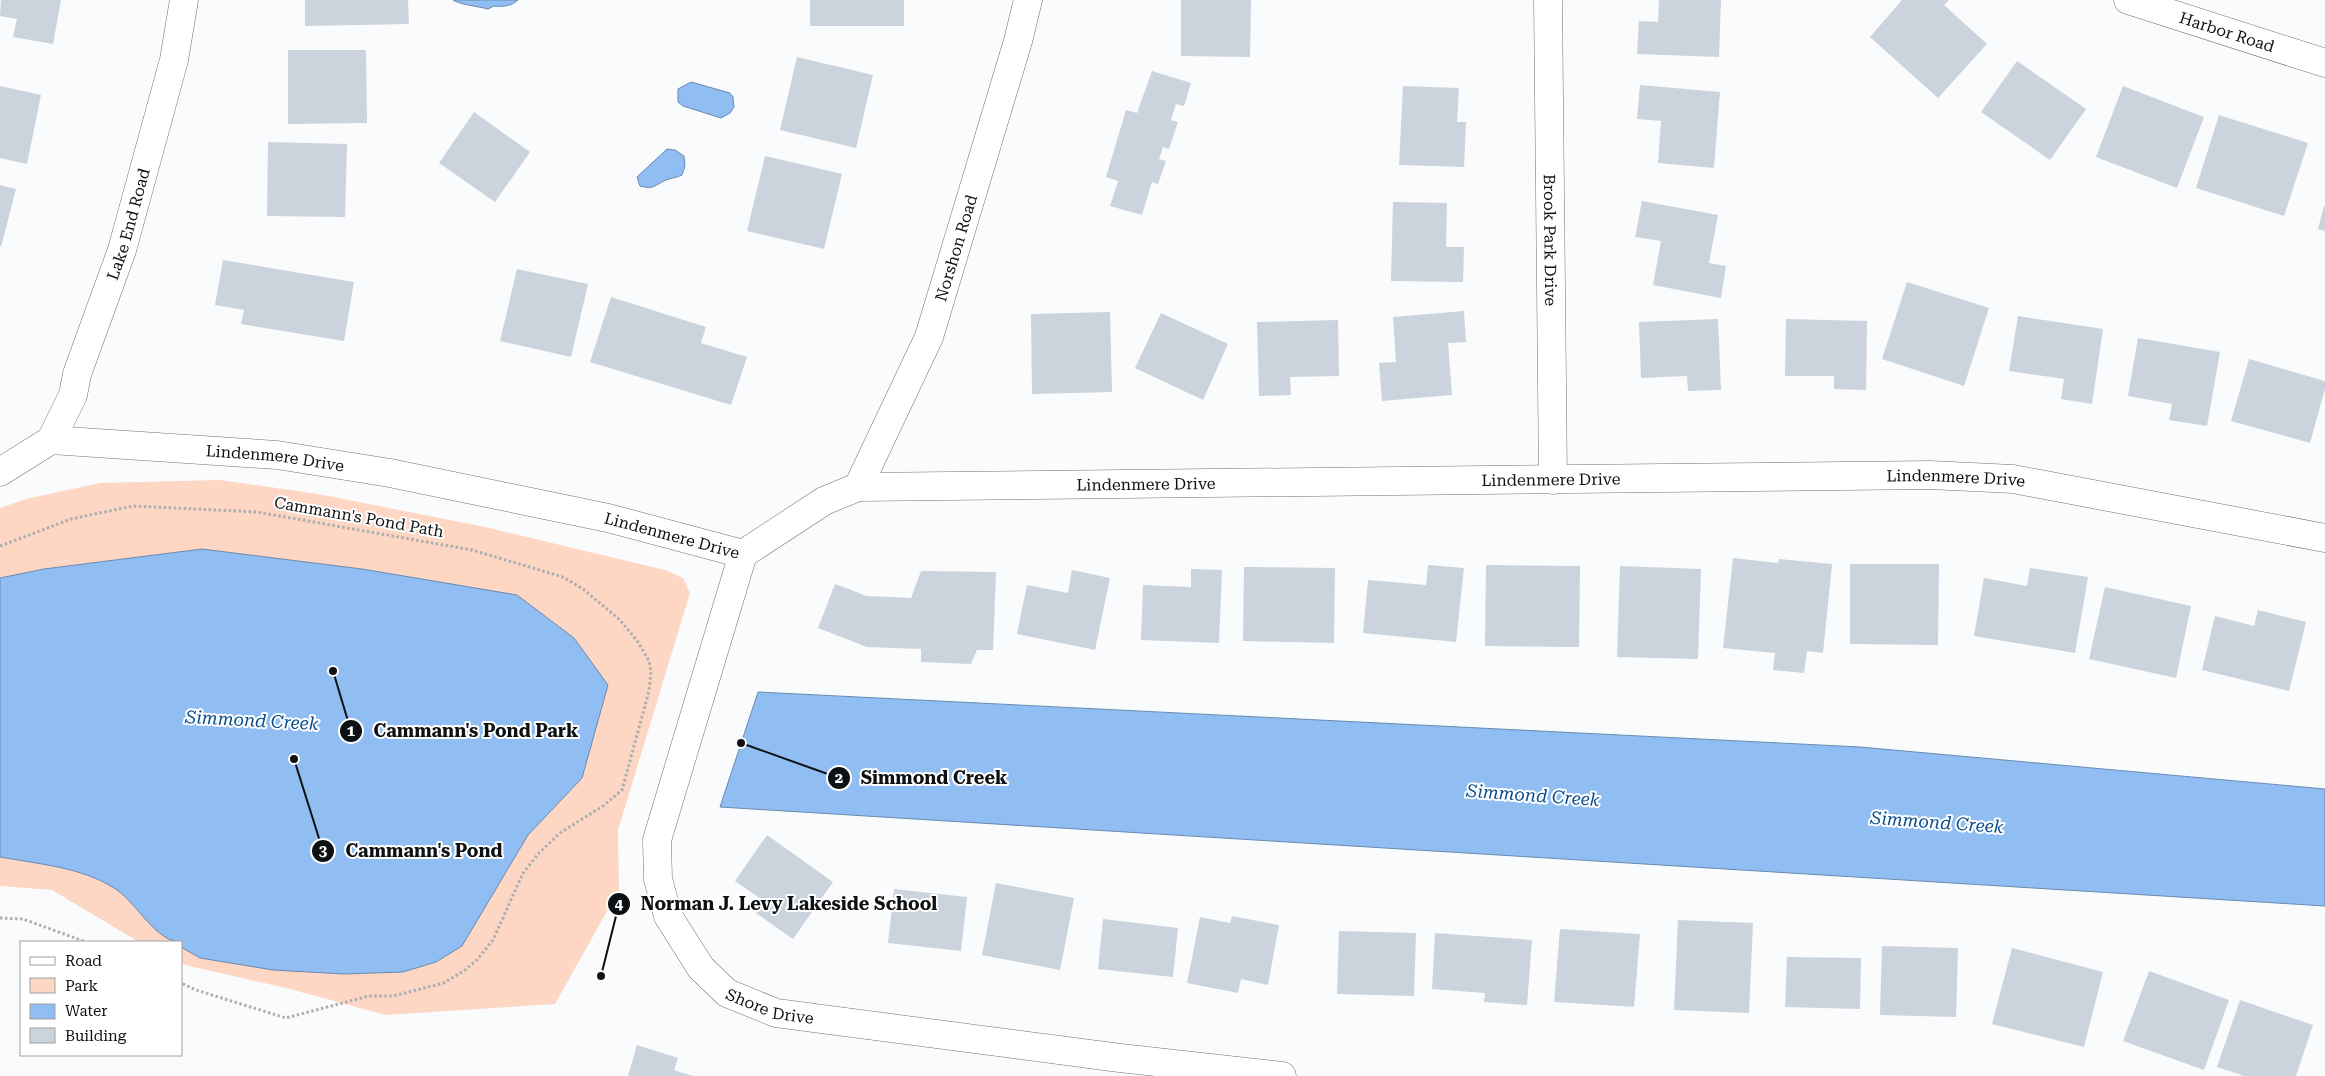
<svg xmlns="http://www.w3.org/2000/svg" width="2325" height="1076" viewBox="0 0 2325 1076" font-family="'Roboto Serif',serif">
<rect width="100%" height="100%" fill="#fafbfd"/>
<!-- green -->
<path fill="#fdd6c4" d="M220,480L318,494L485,527L665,570L683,578L690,593L618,830L619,890L555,1004L385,1015L286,988L181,964V942H139L52,890L0,886V508L26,499L100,483Z"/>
<!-- water -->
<path fill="#90bef3" stroke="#698ab0" d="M453,0H518C511,6 504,7 494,6L488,9C477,6 461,5 453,0Z
M691,82L730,93L733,97L734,107L730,113L721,118L683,106L678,102V89Z
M667,149L675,150L684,156L685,166L682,175C676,178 671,178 666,180C654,185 655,190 640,186L637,177Z
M202,549L362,569L517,595L574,638L608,685L582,778L528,835L462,946L436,962L403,972L344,974L273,970L200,958L181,947V942C155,942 136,901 114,888C81,867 38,864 0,857V578L44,569Z
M758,692L1860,747L2325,789V906L720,807Z"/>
<!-- building -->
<path fill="#cbd3dc" d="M1,0H61L53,44L13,37L17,19L0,16Z
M305,0H408L409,24L305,26Z
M810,0H904V26H810Z
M1181,0H1251L1250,57L1181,56Z
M1659,0H1721L1719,57L1637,54L1639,21L1658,22Z
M1902,0H1949L1944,5L1987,44L1938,98L1870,37Z
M288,50H366L367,123L288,124Z
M797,57L873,75L856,148L780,130Z
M2017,61L2086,109L2050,160L1981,112Z
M1152,71L1191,83L1184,106L1176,104L1171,120L1178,122L1169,149L1163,147L1159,159L1166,161L1158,184L1152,182L1142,215L1110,206L1118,181L1106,177L1126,110L1137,113Z
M1640,85L1720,92L1714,168L1658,163L1661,121L1637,119Z
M0,86L41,95L27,164L0,158Z
M1403,86L1459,88L1457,122H1466L1464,167L1399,165Z
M2123,86L2204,117L2177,188L2096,157Z
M474,112L530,152L495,202L439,163Z
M2219,115L2308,143L2284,216L2196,188Z
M268,142L347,144L345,217L267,216Z
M765,156L842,174L824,249L747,231Z
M0,185L16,189L1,247L0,246Z
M1642,201L1718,215L1709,263L1726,266L1721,298L1653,285L1661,241L1635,237Z
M1393,202L1447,203L1446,247H1464L1463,282L1391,281Z
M2324,206H2325V231L2318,229Z
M223,260L354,282L344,341L241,324L244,310L215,305Z
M517,269L588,284L571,357L500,341Z
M1907,282L1989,308L1964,386L1882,359Z
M611,297L706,327L701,343L747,357L731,405L590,362Z
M1464,311L1466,342L1448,343L1452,395L1382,401L1379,363L1396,362L1393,317Z
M1110,312L1112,392L1032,394L1031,314Z
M1161,313L1228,344L1203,400L1135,368Z
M2018,316L2103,329L2092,404L2061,399L2064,379L2009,371Z
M1718,319L1721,390L1688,391L1687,376L1641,378L1639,322Z
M1786,319L1867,321L1866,390L1834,389V376H1785Z
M1338,320L1339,376L1290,377L1291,395L1259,396L1257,322Z
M2138,338L2220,352L2207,426L2169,420L2172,404L2128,396Z
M2249,359L2325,381V389L2310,443L2231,421Z
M1733,558L1778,563L1779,559L1832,564L1823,653L1807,651L1804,673L1773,670L1775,653L1723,648Z
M1850,564H1939L1938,645L1850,644Z
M1428,565L1464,568L1456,642L1363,633L1368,580L1426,585Z
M1486,565L1580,566L1579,647L1485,646Z
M1620,566L1701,569L1698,659L1617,657Z
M1244,567L1335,568L1334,643L1243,641Z
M2030,568L2088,577L2075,653L1974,636L1984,578L2027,586Z
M1191,569L1222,570L1219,643L1141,640L1143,585L1191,587Z
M1072,570L1110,578L1095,650L1017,634L1027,585L1068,593Z
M921,571L996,572L993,650H977L971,664L921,662V649L867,647L818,628L835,584L867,596L911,598Z
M2105,587L2191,606L2176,678L2089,659Z
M2258,610L2306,622L2289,691L2202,670L2215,616L2254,626Z
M767,835L833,882L793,939L756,913L764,901L735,881Z
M996,883L1074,898L1060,970L982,955Z
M894,889L967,897L961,951L888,943Z
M1232,916L1279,925L1268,985L1241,979L1238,993L1187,983L1200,917L1230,923Z
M1103,919L1178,928L1173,977L1098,969Z
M1678,920L1753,923L1749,1013L1674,1010Z
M1560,929L1640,934L1634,1007L1554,1002Z
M1339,931L1416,933L1414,996L1337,994Z
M1435,933L1532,940L1527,1005L1484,1002L1485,993L1432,989Z
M1882,946L1958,948L1956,1017L1880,1015Z
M2012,948L2103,972L2084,1047L1992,1024Z
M1787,957L1861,958L1860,1009L1785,1007Z
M2149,971L2229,1000L2204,1070L2123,1041Z
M2240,1000L2313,1025L2296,1076H2244L2217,1067Z
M637,1045L678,1058L674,1070L693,1076H628Z"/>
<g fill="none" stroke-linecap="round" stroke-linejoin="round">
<defs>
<g id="street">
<path id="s1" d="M1548,0L1553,480"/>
<path id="s2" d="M2128,0L2325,63"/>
<path id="s3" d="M51,440L73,395L77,374L122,250L174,60L184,0"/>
<path id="s4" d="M0,472L51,440L277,455L390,473L608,518L743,554L824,501L858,487L1930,475L2013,479L2325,538"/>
<path id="s5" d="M858,487L929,337L1018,41L1028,0"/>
<path id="s6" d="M743,554L657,840L658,879L668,916L701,968L727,993L776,1013L1120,1058L1282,1076"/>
</g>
</defs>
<!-- street casing -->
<use href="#street" stroke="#6c737b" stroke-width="29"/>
<!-- path -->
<path stroke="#acaeb0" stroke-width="3" stroke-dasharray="2.5 2.5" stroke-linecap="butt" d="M0,546L71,519L133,506L257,512L472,550L563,577L583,589L620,620L638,642L649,661L651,672L649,691L622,790L603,806L560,833L539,853L523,873L493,940L477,960L465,970L444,983L393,996H369L286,1018L196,990L181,983
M0,918L23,919L86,942"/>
<!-- street -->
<use href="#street" stroke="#fff" stroke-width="28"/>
</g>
<g text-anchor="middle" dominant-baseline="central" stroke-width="4" stroke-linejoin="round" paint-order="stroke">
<!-- street labels -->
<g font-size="16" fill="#0e1114" stroke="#fff">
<text stroke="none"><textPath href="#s2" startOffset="104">Harbor Road</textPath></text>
<text stroke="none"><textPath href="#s3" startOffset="230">Lake End Road</textPath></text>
<text stroke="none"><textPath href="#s1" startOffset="240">Brook Park Drive</textPath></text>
<text stroke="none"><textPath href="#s5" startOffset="259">Norshon Road</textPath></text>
<text stroke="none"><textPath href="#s4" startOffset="285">Lindenmere Drive</textPath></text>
<text stroke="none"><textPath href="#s4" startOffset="1590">Lindenmere Drive</textPath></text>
<text stroke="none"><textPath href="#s4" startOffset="1995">Lindenmere Drive</textPath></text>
<text stroke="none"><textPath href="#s4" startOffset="1185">Lindenmere Drive</textPath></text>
<text transform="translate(359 517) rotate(10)">Cammann's Pond Path</text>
<text stroke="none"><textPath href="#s4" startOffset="690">Lindenmere Drive</textPath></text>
<text stroke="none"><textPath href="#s6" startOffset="519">Shore Drive</textPath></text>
</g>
<!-- water labels -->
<g font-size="18" font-style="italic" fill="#0a4e8c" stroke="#fff">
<text transform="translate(252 720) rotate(3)">Simmond Creek</text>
<text transform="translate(1533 795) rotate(4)">Simmond Creek</text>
<text transform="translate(1937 822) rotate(4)">Simmond Creek</text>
</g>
</g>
<!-- callouts -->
<path fill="none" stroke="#0e1114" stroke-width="2" d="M333 671L351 731M741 743L839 778M294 759L323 851M601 976L619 904"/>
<g fill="#0e1114" stroke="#fff" stroke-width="2">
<circle cx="333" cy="671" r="5"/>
<circle cx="741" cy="743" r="5"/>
<circle cx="294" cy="759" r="5"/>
<circle cx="601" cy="976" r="5"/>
<circle cx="351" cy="731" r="12"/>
<circle cx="839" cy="778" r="12"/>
<circle cx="323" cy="851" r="12"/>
<circle cx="619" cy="904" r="12"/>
</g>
<g font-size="15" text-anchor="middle" font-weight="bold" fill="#fff">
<text x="351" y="736">1</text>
<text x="839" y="783">2</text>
<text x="323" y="856">3</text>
<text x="619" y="909">4</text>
</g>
<g font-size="18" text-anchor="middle" font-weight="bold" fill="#0e1114" stroke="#fff" stroke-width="4" stroke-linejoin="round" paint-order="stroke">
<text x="476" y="737">Cammann's Pond Park</text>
<text x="934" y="784">Simmond Creek</text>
<text x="424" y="857">Cammann's Pond</text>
<text x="789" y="910">Norman J. Levy Lakeside School</text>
</g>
<!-- legend -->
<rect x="20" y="941" width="162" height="115" fill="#ffffff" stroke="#9fa0a1"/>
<rect x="30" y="957" width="25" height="8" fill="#ffffff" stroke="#9fa0a1"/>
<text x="65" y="966" font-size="15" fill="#0e1114">Road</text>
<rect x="30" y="978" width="25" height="15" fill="#fdd6c4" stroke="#9fa0a1"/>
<text x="65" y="991" font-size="15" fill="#0e1114">Park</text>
<rect x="30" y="1004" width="25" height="15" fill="#90bef3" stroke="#9fa0a1"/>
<text x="65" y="1016" font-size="15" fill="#0e1114">Water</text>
<rect x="30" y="1028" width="25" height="15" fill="#cbd3dc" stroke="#9fa0a1"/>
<text x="65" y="1041" font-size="15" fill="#0e1114">Building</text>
</svg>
